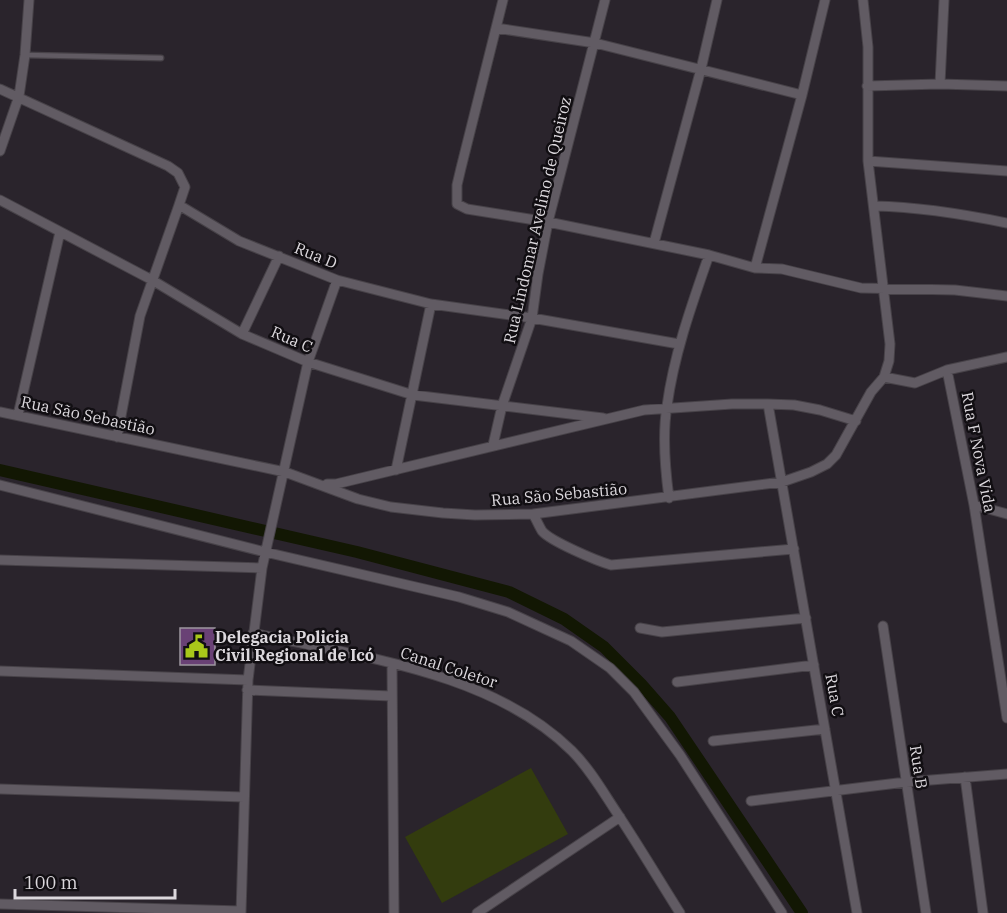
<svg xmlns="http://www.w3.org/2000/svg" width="1007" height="913" viewBox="0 0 1007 913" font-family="'IBM Plex Serif',serif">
<rect width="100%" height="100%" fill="#2a242c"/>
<!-- green -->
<path fill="#333c0e" d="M531,768L568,834L442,903L405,837Z"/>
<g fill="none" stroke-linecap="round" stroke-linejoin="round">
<!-- canal -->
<path stroke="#121703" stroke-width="12" d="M0,470L357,552L509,592L564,619L604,647L641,684L670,717L802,913"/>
</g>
<!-- building -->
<path fill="#694175" stroke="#9d969f" stroke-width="1.5" d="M180,628H215V665H180Z"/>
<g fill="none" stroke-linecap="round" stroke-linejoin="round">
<defs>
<path id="service" d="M26,55L161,58"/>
<path id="minor" d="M503,0L461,168L457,185V204L467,209L548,222L709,255L755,268L782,269L861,288L955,290L1007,296
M863,0L868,47V161L890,344L889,361L884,377
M496,28L595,43L802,95
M940,84L944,0
M867,86L940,84L1007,86
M0,89L168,166L178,173L185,187L179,205L239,241L337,280L431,304L532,318L679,344
M0,151L19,96L25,55L29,0
M868,161L1007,171
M0,200L152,280L242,334L308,362L413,395L603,418
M875,206C920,207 963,214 1007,223
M654,243L701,69L717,0
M755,268L802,95L825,0
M242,334L279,256
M947,370L974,505L1007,718
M768,404L857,913
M0,412L285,472L358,499L391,507L443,513L475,515L533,514L782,482L811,472L827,464L836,455L871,392L884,377L915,383L947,370L1007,357
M18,415L60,232
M117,437L140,316L179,205
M493,445L502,406L532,318L538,274L548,222L605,0
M396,470L431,304
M327,484H336L644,410L732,404H768L794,405L820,410L856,421
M0,485L265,552L459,597L508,612L571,641L610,668L634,692L680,755L782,913
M669,498C665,468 662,436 667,406C674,354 692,304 709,255
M974,505L1007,514
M533,514C536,519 539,526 542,531C550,541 597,561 611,565L794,549
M0,560L262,568
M883,626L926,913
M640,628L662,632L806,618
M253,633C359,657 491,671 572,751C590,769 603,792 617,813C639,846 659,880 680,913
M392,664L394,913
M0,671L248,680
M677,682L814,665
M247,690L391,696
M713,741L825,729
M965,777L983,913
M0,789L244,797
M751,801L906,782L1007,774
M0,904L241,911
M241,913L248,680L262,568L308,362L337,280
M477,913L620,817"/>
</defs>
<!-- service casing -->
<use href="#service" stroke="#474248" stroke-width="7"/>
<!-- minor casing -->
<use href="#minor" stroke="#474248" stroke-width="11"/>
<!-- service -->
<use href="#service" stroke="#615b63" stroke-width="4.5"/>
<!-- minor -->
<use href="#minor" stroke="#615b63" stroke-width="9"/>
</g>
<!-- icons -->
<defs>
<symbol id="civic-bare" viewBox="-9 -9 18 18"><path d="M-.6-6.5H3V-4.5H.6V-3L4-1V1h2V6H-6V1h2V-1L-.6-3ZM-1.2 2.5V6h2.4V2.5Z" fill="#a9c71a" stroke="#110e12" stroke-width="2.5" paint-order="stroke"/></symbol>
</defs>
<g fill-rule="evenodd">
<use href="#civic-bare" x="180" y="630" width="33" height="33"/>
</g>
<g text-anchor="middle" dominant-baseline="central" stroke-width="5" stroke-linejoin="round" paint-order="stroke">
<!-- street labels -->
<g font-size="16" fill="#dcd8dd" stroke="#110e12">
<text transform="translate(537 220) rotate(-77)">Rua Lindomar Avelino de Queiroz</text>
<text transform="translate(316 255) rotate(22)">Rua D</text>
<text transform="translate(292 339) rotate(23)">Rua C</text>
<text transform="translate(88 415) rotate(12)">Rua São Sebastião</text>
<text transform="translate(979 452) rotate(79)">Rua F Nova Vida</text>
<text transform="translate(559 494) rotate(-5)">Rua São Sebastião</text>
<text transform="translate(449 667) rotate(18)">Canal Coletor</text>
<text transform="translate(835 695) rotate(80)">Rua C</text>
<text transform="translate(919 767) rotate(81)">Rua B</text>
</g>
<!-- poi labels -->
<g font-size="16" font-weight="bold" fill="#dcd8dd" stroke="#110e12" text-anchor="start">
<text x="215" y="637">Delegacia Policia<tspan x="215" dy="18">Civil Regional de Icó</tspan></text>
</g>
</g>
<!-- scale -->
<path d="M15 889v9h160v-9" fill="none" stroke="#dcd8dd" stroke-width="3"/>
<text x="24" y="889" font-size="18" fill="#dcd8dd" stroke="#110e12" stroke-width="4.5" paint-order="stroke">100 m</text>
</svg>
